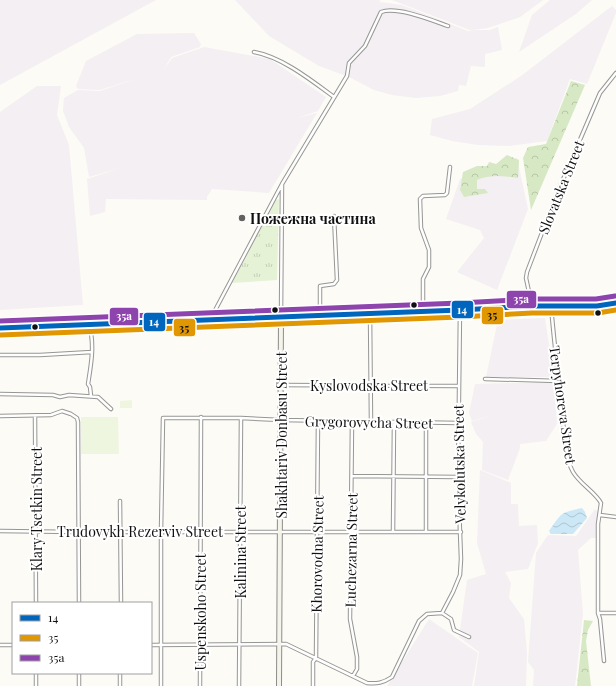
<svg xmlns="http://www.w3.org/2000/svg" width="616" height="686" viewBox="0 0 616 686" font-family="'Playfair Display',serif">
<defs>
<pattern id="grass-tufts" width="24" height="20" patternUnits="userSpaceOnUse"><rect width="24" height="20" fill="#e6f2d6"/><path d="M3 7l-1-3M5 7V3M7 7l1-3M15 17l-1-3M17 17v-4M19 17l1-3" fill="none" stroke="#c4ceb7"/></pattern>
<pattern id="forest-crowns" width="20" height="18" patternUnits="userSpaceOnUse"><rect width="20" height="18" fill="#d7e9c4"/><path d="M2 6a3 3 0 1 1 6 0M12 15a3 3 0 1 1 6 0" fill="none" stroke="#b8c7a7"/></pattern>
<pattern id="water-waves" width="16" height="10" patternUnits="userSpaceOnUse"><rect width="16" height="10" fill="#cce7f6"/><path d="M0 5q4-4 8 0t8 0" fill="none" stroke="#aec5d2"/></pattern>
</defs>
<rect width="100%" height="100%" fill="#fcfbf6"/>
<!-- industrial -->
<path fill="#f4eff2" d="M0,0H156L0,85Z
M235,0H380V2L402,5L468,31H472L392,0H543L520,17L488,28L472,30H490L498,27L502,50L485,54V67L471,66L466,86L459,85L458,91L440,96L416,98L392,95L374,90L349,77L319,66L269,36Z
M550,0H592L576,14L519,52L532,15Z
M612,6L616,10V13L587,84L570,79L547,141L509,146L478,145L452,141L430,135L432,119L470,109L521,76Z
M194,33L201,44L200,47L171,57L164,69L172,58L204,47L270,59L326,97L318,111L297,118L317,113L269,193L212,189L207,197V200L106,199L105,212L90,216L87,179L120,168L89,177L84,148L69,127L63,111L64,98L78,90L100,91L141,77L100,90L78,89L76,86L86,61L137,34Z
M37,86H61L57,115L69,145L83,305L0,310V112Z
M517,158L528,209L497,290L457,272L484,238L480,230L446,219L460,179Z
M545,318L554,377H486L498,320Z
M554,382L557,424L546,441L520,444V448L508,480L482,470L483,442L476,434L471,422L493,415L472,421L469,413L475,384Z
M480,470L511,483V504H518L519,526L537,525L538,543L528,569L505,572L511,583L509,598L524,619L527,653L526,686H474L479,652L459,637L467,580L486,574L477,543Z
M595,509L599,513L598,538H591L578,550L583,614L575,686H533L534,670L528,662L536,553L548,535L576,536Z
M429,619L478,653L472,686H387Z"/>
<!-- grass -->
<path fill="url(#grass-tufts)" d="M279,199L277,280L232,283L276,200Z"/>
<!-- forest -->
<path fill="url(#forest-crowns)" d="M571,81L585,85L531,210L523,158L528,147L546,144Z
M507,155L519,160L518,178C503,176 491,174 477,180V189H485L488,193L464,197L460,190L463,172L477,166H487L489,162L496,164Z
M584,620L593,621L588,630L586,641L591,686H577Z"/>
<!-- pitch -->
<path fill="#eff6e0" d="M132,400V408H120V401Z
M81,417H118L119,454H81Z"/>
<!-- water -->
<path fill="url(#water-waves)" d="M582,508L585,512L587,518L573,534H551L549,531C562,513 559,513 582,508Z"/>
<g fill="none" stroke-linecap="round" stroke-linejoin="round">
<defs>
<path id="street" d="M254,52C282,57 311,80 334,97
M532,306L526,278L527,272L556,196L600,93L616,73
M551,306C554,341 558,375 562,409C564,427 564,456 573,472C580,484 595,492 601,503L598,524V613L600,619L604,661
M423,311V279L429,267V250L421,228L420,199L423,196L445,195L447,193L450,167
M370,313L371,422
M320,315V286L334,284L337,280L334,216
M281,316L282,184
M211,318L282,184L347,76L349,63L365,46L381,12C397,6 431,20 448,26
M89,325C95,344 91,365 88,384L90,387L91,396
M0,355H40L92,352
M485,379L559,381
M281,385L458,386
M0,394L53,395L60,397L69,395L98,397L111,409
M0,416L51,415L62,411L71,414L77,418L78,422L79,603
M35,416L36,603
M352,422L350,619L357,657V669L353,676
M426,423V532
M352,476L458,477
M120,501L121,603
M600,515L616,517
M0,531L78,532H461
M393,532L394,422
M442,613L453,592L460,575L461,559L458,477L460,310
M598,613H616
M0,645H13
M151,645L286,644L367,683C377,684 383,683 392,677L419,621L427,614L442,613L451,619L454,630L469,637
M36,673V686
M79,673V686
M120,686V673
M161,686V532L163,418H241L281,420L458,423
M200,686L201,417
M239,686L241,418
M313,686V662L316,658L318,421"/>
<path id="secondary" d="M0,328L210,319L460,310L532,306H597L616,303
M279,686L281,316"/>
</defs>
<!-- street casing -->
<use href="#street" stroke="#969694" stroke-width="4.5"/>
<!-- secondary casing -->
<use href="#secondary" stroke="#8d8c8a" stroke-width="6"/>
<!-- street -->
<use href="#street" stroke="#fffefe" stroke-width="2.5"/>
<!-- secondary -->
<use href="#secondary" stroke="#f5f4eb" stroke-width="4"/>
<defs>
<path id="bus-1" d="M0,328L460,310L532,306H597L616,303"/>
<path id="bus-2" d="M0,335L460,317L532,313H598L616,310"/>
<path id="bus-3" d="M0,321L460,303L532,299H596L615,296"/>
</defs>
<!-- bus-1 casing -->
<use href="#bus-1" stroke="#fff" stroke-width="8"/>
<!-- bus-2 casing -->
<use href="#bus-2" stroke="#fff" stroke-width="8"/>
<!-- bus-3 casing -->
<use href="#bus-3" stroke="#fff" stroke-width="8"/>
<!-- bus-1 -->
<use href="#bus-1" stroke="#0065bd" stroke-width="5"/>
<!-- bus-2 -->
<use href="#bus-2" stroke="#e09702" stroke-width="5"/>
<!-- bus-3 -->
<use href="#bus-3" stroke="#8e44ad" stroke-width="5"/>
</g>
<!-- markers -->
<circle fill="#636260" stroke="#fff" stroke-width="1.5" cx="242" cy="218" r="4"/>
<g fill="#101010" stroke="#fff" stroke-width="1.5">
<circle cx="414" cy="305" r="3.5"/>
<circle cx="275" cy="310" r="3.5"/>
<circle cx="598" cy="313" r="3.5"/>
<circle cx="35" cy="327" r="3.5"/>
</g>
<g text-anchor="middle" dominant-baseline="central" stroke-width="4" stroke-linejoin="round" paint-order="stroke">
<!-- street labels -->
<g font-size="14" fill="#101010" stroke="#fff">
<text transform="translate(561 187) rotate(-68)">Slovatska Street</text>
<text x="369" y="385">Kyslovodska Street</text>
<text transform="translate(563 405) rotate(82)">Terpyhoreva Street</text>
<text transform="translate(369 422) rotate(1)">Grygorovycha Street</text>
<text transform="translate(281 435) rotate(-90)">Shakhtariv Donbasu Street</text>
<text transform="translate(459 464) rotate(-91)">Velykolutska Street</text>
<text transform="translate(36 509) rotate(-90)">Klary Tsetkin Street</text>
<text x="140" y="531">Trudovykh Rezerviv Street</text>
<text transform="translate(351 550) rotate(-89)">Luchezarna Street</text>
<text transform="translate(240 552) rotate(-90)">Kalinina Street</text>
<text transform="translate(317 554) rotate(-89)">Khorovodna Street</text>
<text transform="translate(200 612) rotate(-90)">Uspenskoho Street</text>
</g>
<!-- poi labels -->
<g font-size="14" font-weight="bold" fill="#101010" stroke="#fff" text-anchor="start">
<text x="250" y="218">Пожежна частина</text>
</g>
</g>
<g stroke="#fff" stroke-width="1.5">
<rect x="506" y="290" width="31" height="19" rx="4" fill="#8e44ad"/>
<rect x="451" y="300" width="23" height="19" rx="4" fill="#0065bd"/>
<rect x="481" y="306" width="23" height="19" rx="4" fill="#e09702"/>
<rect x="109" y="307" width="30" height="19" rx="4" fill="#8e44ad"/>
<rect x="143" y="312" width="23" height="20" rx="4" fill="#0065bd"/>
<rect x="173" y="318" width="23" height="19" rx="4" fill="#e09702"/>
</g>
<g font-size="11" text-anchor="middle" font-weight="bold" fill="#fff">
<text x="521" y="303">35а</text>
<text x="462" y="314">14</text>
<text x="124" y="320">35а</text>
<text x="154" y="326">14</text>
</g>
<g font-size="11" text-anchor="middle" font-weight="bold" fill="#111">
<text x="492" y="319">35</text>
<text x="184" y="332">35</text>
</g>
<!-- legend -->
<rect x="12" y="602" width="140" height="72" fill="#ffffff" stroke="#9f9f9f"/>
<rect x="20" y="615" width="20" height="6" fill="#0065bd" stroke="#9f9f9f"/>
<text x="48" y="622" font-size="12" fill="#101010">14</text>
<rect x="20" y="635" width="20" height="6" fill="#e09702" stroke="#9f9f9f"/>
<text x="48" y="642" font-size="12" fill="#101010">35</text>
<rect x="20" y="655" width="20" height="6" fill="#8e44ad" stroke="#9f9f9f"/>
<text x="48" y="662" font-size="12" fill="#101010">35а</text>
</svg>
